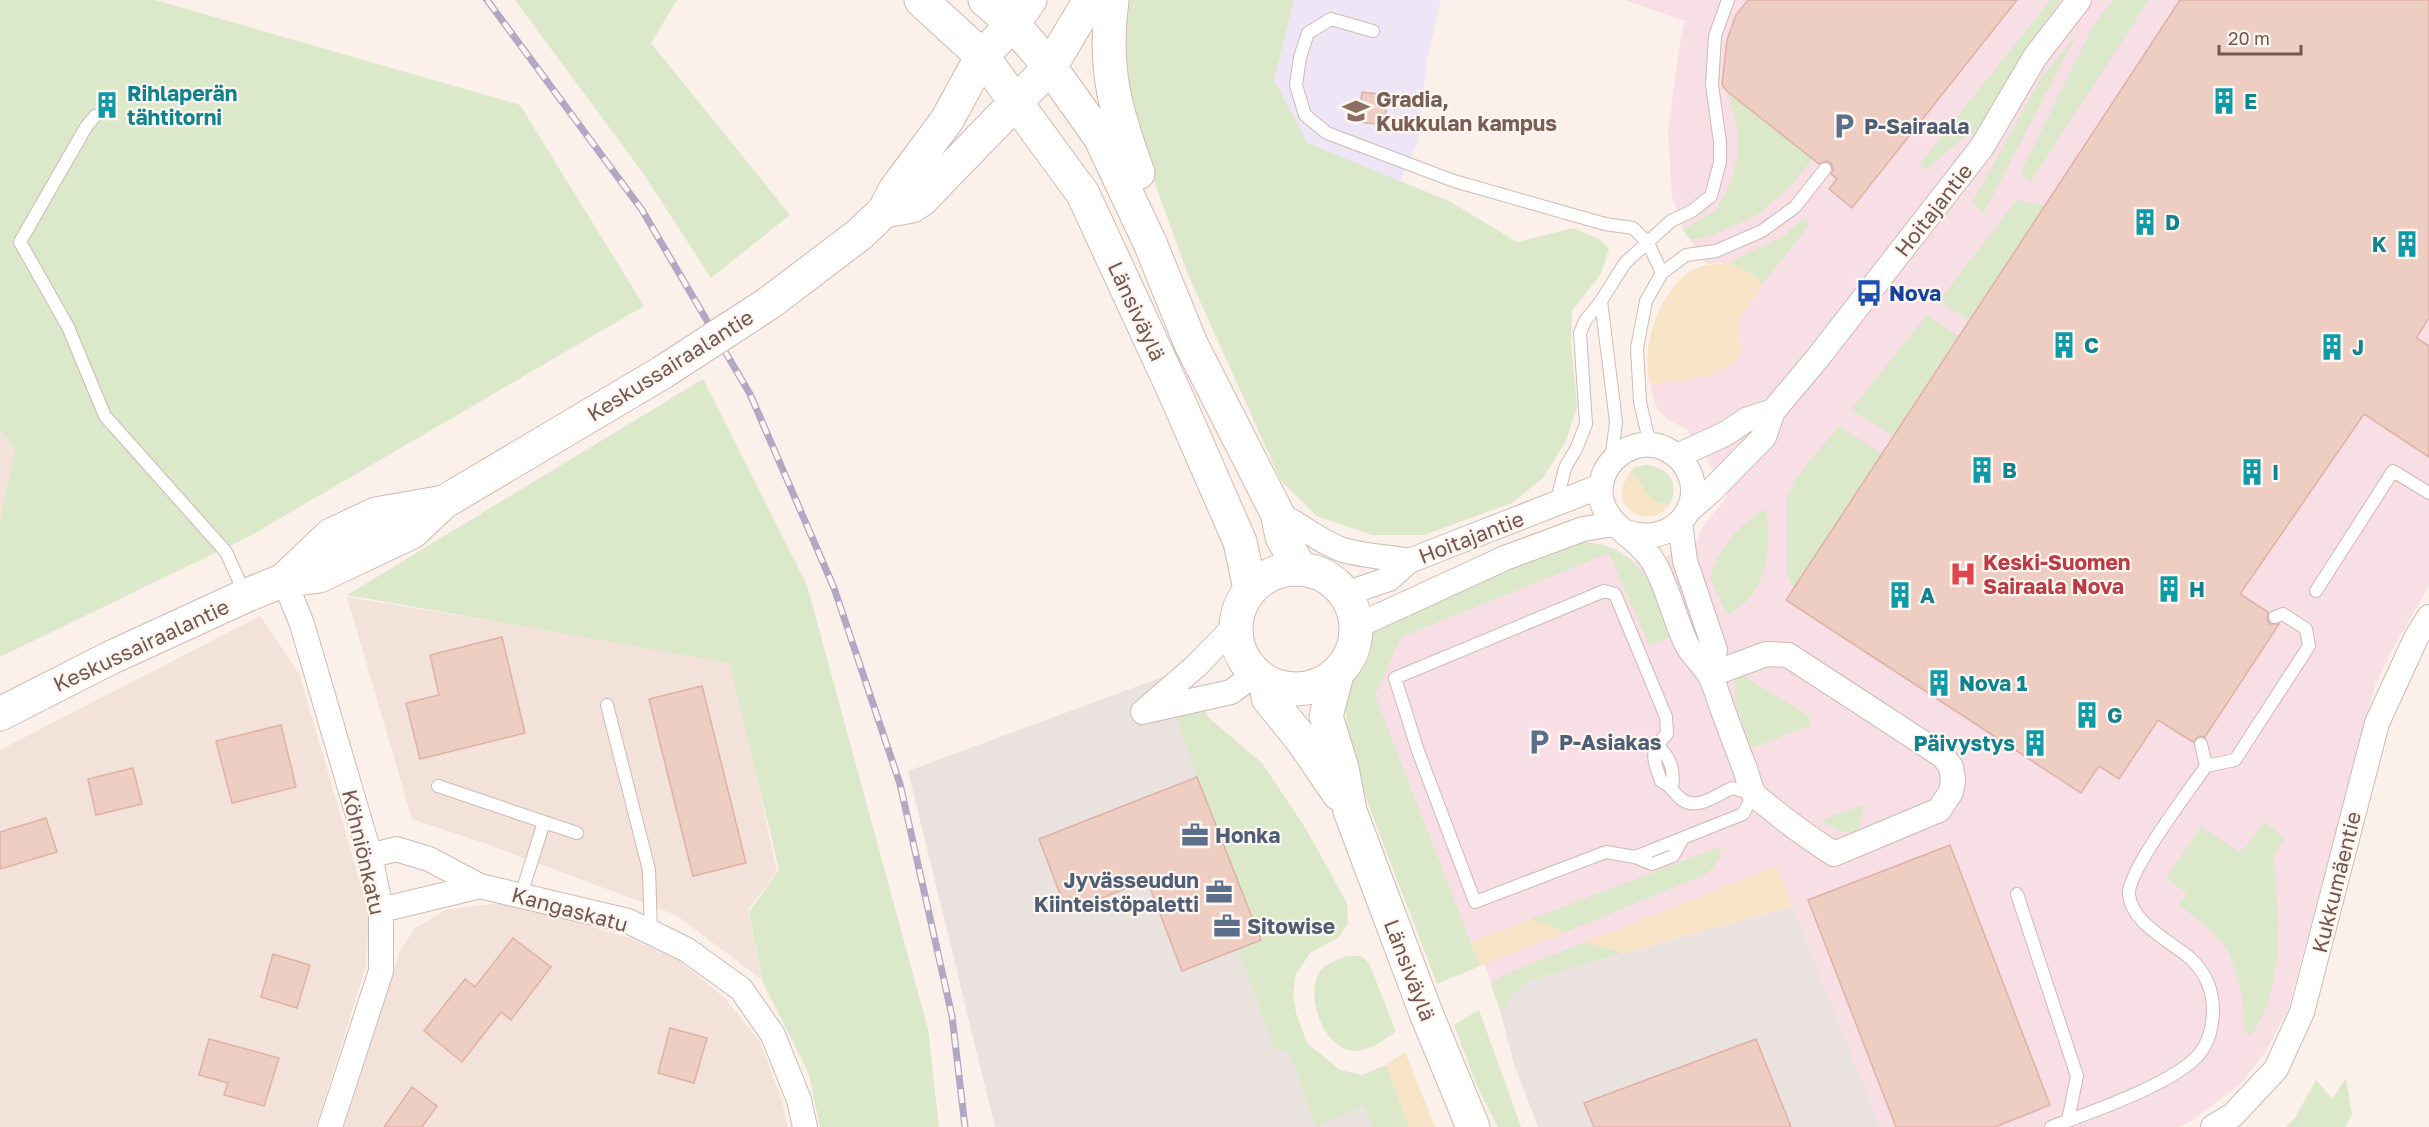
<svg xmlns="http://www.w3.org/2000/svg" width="2429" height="1127" viewBox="0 0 2429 1127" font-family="'Golos Text',sans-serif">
<rect width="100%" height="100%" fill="#fbf1ea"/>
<!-- residential -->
<path fill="#f2e2d9" d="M0,429L15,448L0,520Z
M347,597L732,661L777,872L748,910L762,980L676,915L481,842L412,819Z
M260,616L299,673L369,913L366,965L316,1127H0V750Z
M507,902L630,938L679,961L725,998L760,1042L783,1104L787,1127H344L399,953L415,928L445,910Z"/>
<!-- industrial -->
<path fill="#eae2df" d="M1176,672L1306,1043L1370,1095L1382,1127H995L908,771Z
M1793,906L1880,1127H1538L1514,1064L1501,1013L1514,992L1534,979Z"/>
<!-- education -->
<path fill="#eee6f7" d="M1294,0H1441L1427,61L1418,142L1400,181L1308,143L1274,80Z"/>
<!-- medical -->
<path fill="#f8dee5" d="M1625,0H2429V586L2390,653L2375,686L2288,1010L2265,1053L2240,1084L2190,1122L2178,1127H1880L1793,906L1534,979L1514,992L1501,1013L1485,965L1480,966L1375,695V629L1601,544L1617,550L1635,562H1654L1697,542L1702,528L1727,497L1700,446L1687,429L1670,421L1659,412L1654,401L1650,384L1682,380L1722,370L1743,350L1736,326L1743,311L1757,295L1728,263L1707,264L1683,230L1672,196L1668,132L1680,42L1685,21Z"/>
<!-- green -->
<path fill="#dbe8c9" d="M0,0H155L520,105L644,306L248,537L0,657V520L15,448L0,429Z
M515,0H677L651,43L790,215L711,278L643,173Z
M1130,0H1294L1274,80L1308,143L1449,201L1517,242L1573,228L1599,239L1609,249L1601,274L1572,311L1571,342L1577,406L1566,441L1543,478L1512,503L1424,535H1372L1317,516L1281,481L1187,272L1143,150L1122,62L1124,12Z
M2050,0H2061L2042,26L1991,113L1978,130L1962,139L1926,169L1919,165Z
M2113,0H2149L2031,181L2020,174L2094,24Z
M2078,33L1984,212L1972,203L2041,78Z
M1728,92L1812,159L1790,187L1757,215L1706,238L1690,239L1683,230L1716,210L1731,183L1737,157L1738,130Z
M2017,200L2045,206L1970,321L1939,301Z
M1802,219L1810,224L1762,285L1756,276L1728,263L1785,235Z
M1927,315L1959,337L1893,436L1851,410Z
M703,379L807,585L928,1029L939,1127H820L809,1074L763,983L749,912L779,870L730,663L347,595Z
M1839,426L1882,454L1794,588L1787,575V497L1795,479Z
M1646,465C1668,466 1681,485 1669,505C1636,499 1651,485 1630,472L1636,467Z
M1766,509C1771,550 1768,595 1727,615L1710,578C1717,551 1741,521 1766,509Z
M1581,541C1643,548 1651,586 1675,635L1649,645L1609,553L1401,637L1375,695L1480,966L1437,984L1370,809L1349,744L1345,704L1352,672L1365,643L1375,629L1399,612Z
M1740,674L1809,716L1810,725L1752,748C1745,727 1726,695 1740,674Z
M1204,709L1209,718L1262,763L1306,829L1347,903L1348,924L1338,938L1310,953L1296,974L1293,994L1296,1013L1307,1043L1340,1070L1362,1075L1386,1065L1409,1127H1373L1364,1105L1316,1127L1289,1051H1276L1238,949L1261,940L1197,778L1177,718Z
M1864,805L1858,830C1842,835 1835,829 1821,820Z
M2263,822L2285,837L2274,857L2278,921L2277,961L2268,1004L2252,1035L2247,1034L2244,1030C2246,1006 2239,975 2228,953C2219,933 2195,918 2178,904L2187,893L2166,878L2201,827L2239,851L2246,847Z
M1722,846L1719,859L1708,873L1566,932L1531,919Z
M1585,942L1623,953L1534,979L1514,992L1501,1013L1491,985L1501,976Z
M1347,956H1361L1369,963L1396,1032C1383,1040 1370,1051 1354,1051C1323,1050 1302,991 1322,969C1328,962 1339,959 1347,956Z
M1479,1010L1521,1127H1498L1477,1086L1454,1025Z
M2346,1078L2352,1114L2345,1127H2286L2295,1118L2316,1080L2332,1099Z"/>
<!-- sand -->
<path fill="#f7e4c7" d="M1728,263L1756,276L1762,285C1748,313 1729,314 1743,350C1728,381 1680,380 1650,384C1640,347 1659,292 1691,271C1702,264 1715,264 1728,263Z
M1630,472C1652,485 1636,499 1669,505C1655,525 1624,518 1622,494C1622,486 1626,478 1630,472Z
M1777,866L1793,906L1623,953L1585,942Z
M1531,919L1566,932L1480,966L1471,942Z
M1405,1052L1435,1127H1409L1386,1065Z"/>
<!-- building -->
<path fill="#eecdc3" stroke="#dfb1a5" stroke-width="1.5" d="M1748,0H2017L1852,208L1829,189L1837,179L1831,174L1833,170L1831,163L1826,161L1819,164L1728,92L1722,85L1727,40L1736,15Z
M2180,0H2429V318L2416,338L2429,346V457L2364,414L2240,594L2268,612L2267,619L2270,624H2279L2205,737L2199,736L2193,742L2158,720L2119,779L2099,766L2081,793L1786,600Z
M1362,92L1388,95L1384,125L1359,122Z
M502,637L525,733L420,759L406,703L439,695L430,655Z
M702,686L746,863L693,876L649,699Z
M281,725L296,787L232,803L216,741Z
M133,768L142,804L96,815L88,779Z
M1197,777L1261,940L1182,971L1147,880L1067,912L1039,839Z
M46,818L57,852L0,869V832Z
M1950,845L2050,1105L1995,1127H1896L1808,900Z
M513,938L551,967L511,1020L501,1012L462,1062L424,1031L465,979L475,987Z
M273,954L310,965L297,1008L261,997Z
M670,1028L707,1038L694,1083L658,1073Z
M209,1039L279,1058L264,1106L224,1095L228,1083L199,1075Z
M1756,1039L1791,1127H1594L1584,1103Z
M412,1087L437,1106L422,1127H384Z"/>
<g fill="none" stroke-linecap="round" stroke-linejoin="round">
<defs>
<path id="lane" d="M1373,31L1331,19L1308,33L1300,57L1296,85L1305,115L1327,133L1454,181L1605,224L1633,228L1648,243L1662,273
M95,116L86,127L20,242L68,327L105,416L226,552L245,594
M1601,301L1616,422L1611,461
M1650,445L1640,402L1637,348L1646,301L1662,273L1686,255L1716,251L1762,231L1795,207L1825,169
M1556,504L1565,468L1577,447L1586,424L1580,333L1585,321L1601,301L1625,263L1671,221L1692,211L1711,196L1720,162V142L1712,85L1715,36L1728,0
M1604,591L1615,594L1666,717L1667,734C1649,752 1653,758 1661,781C1670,785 1672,790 1679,797C1695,813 1716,795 1732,788L1754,794L1743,814L1635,857L1606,852L1475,902L1418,751L1395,678Z
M2316,591L2393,471L2429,493
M607,705L649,870L651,933
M2201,744L2206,766
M1656,745C1670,756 1675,769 1672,786
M438,786L544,822L521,895
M544,822L577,833
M1635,857L1652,864L1673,856L1683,838
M2017,894L2077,1076L2068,1120
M2051,1127C2088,1113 2177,1083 2200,1053C2209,1042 2213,1025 2213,1010C2213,990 2205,972 2190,958C2170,941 2131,923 2129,894C2128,870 2190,790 2206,766L2235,760L2309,646L2306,629L2283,614L2275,617"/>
<path id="street" d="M1677,456L1725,434L1746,420L1773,411
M1688,511L1711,491L1764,437L1773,411L1816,360L1982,147L2035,57L2079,0
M1277,513C1300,524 1319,542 1343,550C1364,556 1388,557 1409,561
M1680,523L1685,561L1715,650L1710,675
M1626,532C1688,552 1719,477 1666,449C1633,432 1592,466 1602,502C1610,529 1641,539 1654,563C1668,588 1674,617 1686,643C1692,656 1704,664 1710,676C1715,685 1718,696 1721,705C1729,727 1737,748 1745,769C1748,777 1750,788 1754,794C1758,799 1764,803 1768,806C1789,824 1811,839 1834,854L1939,810L1951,792L1953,780L1951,767L1943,756L1788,655L1766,654L1710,675
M284,580L302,624L370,856L381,910V971L330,1127
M1345,594L1389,579L1409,561L1601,486
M1357,626L1505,558L1583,529L1614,524
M1146,711L1231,692L1255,674
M1143,712L1196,666L1236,625
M370,856L396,849L429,859L480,886L628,921L687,950L741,989L773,1035L799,1100L805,1127
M381,910L480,886
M2213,1127L2233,1115L2276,1069L2302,1012L2377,723L2416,638L2429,617"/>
<path id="secondary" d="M921,0L982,56L1083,194L1175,393L1240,542L1250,589
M985,0L1013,24L1050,67L1100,137L1150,243L1191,344L1277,513L1282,537L1300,568
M1112,0C1103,68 1115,110 1138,173
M884,211L912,206L921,200L1050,67L1090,0
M769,303L860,234L884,211L895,190L947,120L982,56L1013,24L1030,0
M1236 629a60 60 0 1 1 120 0a60 60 0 1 1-120 0Z
M284,580L331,535L376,514L444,502
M1337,674L1326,716L1342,768L1350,811L1426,1013L1473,1127
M1266,682L1268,698L1302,740L1339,794
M0,714L110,658L245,596L284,580L319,576L412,532L444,502L663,372"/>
</defs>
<!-- lane casing -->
<use href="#lane" stroke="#cebab3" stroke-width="14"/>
<!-- street casing -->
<use href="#street" stroke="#cebab3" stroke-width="26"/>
<!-- secondary casing -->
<use href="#secondary" stroke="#d1b9b1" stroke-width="35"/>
<!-- lane -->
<use href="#lane" stroke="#fff" stroke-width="12"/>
<!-- street -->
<use href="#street" stroke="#fff" stroke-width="24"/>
<!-- secondary -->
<use href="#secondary" stroke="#fff" stroke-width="33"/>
<defs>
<path id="rail" d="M487,0L642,210L750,394L834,588L900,784L952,1016L965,1127"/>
</defs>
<!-- rail casing -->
<use href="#rail" stroke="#b2a8c4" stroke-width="7"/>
<!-- rail -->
<use href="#rail" stroke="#fef6f0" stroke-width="4.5" stroke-dasharray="14" stroke-linecap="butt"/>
<defs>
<path id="secondary-bridge" d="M663,372L769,303"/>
</defs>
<!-- secondary-bridge casing -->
<use href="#secondary-bridge" stroke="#d1b9b1" stroke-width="35" stroke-linecap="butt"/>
<!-- secondary-bridge -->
<use href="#secondary-bridge" stroke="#fff" stroke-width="33"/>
</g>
<!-- icons -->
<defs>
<symbol id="building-bare" viewBox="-9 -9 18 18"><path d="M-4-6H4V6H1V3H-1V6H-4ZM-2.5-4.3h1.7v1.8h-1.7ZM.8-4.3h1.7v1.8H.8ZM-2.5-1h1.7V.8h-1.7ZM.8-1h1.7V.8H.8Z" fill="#0f9aa8" stroke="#fef6f0" stroke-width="2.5" paint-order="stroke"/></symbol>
<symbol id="university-bare" viewBox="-9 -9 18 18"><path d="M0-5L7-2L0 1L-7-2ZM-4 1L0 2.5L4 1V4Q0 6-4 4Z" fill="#8d6e63" stroke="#fef6f0" stroke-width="2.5" paint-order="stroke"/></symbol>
<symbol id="parking-bare" viewBox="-9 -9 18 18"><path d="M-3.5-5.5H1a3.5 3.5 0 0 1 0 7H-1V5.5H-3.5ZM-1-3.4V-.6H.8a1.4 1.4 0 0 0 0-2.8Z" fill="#5c6f8a" stroke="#fef6f0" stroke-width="2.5" paint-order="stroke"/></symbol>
<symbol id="bus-bare" viewBox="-9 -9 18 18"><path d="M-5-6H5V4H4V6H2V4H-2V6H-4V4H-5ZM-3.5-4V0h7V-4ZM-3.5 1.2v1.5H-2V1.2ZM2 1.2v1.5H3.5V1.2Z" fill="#1a4fb4" stroke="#fef6f0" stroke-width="2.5" paint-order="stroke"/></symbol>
<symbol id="hospital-bare" viewBox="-9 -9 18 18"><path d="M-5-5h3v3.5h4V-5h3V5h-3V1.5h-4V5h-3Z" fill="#e0444e" stroke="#fef6f0" stroke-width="2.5" paint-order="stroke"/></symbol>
<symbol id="office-bare" viewBox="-9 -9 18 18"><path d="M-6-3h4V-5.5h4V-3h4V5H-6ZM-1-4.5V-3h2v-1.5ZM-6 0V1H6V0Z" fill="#5c6f8a" stroke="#fef6f0" stroke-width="2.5" paint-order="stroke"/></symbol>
</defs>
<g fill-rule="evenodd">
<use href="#building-bare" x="2205" y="82" width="38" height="38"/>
<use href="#building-bare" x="88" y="86" width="38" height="38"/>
<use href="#university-bare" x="1337" y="92" width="38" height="38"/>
<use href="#parking-bare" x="1825" y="107" width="38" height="38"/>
<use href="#building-bare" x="2126" y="203" width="38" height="38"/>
<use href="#building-bare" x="2388" y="225" width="38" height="38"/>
<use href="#bus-bare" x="1850" y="274" width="38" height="38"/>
<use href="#building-bare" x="2045" y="326" width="38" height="38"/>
<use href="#building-bare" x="2313" y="328" width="38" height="38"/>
<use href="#building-bare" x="1963" y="451" width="38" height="38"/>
<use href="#building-bare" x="2233" y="453" width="38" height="38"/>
<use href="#hospital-bare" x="1944" y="555" width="38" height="38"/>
<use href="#building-bare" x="2150" y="570" width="38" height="38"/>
<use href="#building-bare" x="1881" y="576" width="38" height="38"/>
<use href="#building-bare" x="1920" y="664" width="38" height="38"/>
<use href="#building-bare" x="2068" y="696" width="38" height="38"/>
<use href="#parking-bare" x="1520" y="723" width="38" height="38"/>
<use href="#building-bare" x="2016" y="724" width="38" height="38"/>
<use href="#office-bare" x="1176" y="816" width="38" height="38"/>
<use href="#office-bare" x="1200" y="873" width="38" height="38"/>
<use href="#office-bare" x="1208" y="907" width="38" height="38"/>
</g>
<g text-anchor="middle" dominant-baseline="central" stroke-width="4.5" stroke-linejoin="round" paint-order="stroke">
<!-- culture labels -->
<g font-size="21" font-weight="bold" fill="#0d838f" stroke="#fef6f0" text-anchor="start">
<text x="127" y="93">Rihlaperän<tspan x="127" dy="24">tähtitorni</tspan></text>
<text x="2244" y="101">E</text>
<text x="2165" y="222">D</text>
<text x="2387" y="244" text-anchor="end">K</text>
<text x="2084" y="345">C</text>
<text x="2352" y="347">J</text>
<text x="2002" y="470">B</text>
<text x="2272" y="472">I</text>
<text x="2189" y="589">H</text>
<text x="1920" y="595">A</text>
<text x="1959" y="683">Nova 1</text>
<text x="2107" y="715">G</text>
<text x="2015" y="743" text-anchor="end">Päivystys</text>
</g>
<!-- education labels -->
<g font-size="21" font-weight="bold" fill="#785e54" stroke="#fef6f0" text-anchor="start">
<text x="1376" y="99">Gradia,<tspan x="1376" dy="24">Kukkulan kampus</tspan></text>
</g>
<!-- service labels -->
<g font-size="21" font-weight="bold" fill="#4e5e75" stroke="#fef6f0" text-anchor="start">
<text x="1864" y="126">P-Sairaala</text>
<text x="1559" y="742">P-Asiakas</text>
<text x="1215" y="835">Honka</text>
<text x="1199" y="880" text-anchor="end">Jyvässeudun<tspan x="1199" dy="24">Kiinteistöpaletti</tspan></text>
<text x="1247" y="926">Sitowise</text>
</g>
<!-- street labels -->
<g font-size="21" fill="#74564f" stroke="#fef6f0">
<text transform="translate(1933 210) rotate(-52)">Hoitajantie</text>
<text transform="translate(1137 311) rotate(65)">Länsiväylä</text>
<text transform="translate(670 365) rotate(-32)">Keskussairaalantie</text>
<text transform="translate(1471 537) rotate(-21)">Hoitajantie</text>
<text transform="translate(141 645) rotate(-25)">Keskussairaalantie</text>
<text transform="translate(364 852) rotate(77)">Köhniönkatu</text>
<text transform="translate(2336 882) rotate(-76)">Kukkumäentie</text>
<text transform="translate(570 909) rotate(15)">Kangaskatu</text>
<text transform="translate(1410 970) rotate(69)">Länsiväylä</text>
</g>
<!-- transit labels -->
<g font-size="21" font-weight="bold" fill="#164399" stroke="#fef6f0" text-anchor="start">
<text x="1889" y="293">Nova</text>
</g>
<!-- health labels -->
<g font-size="21" font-weight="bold" fill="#be3a42" stroke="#fef6f0" text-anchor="start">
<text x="1983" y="562">Keski-Suomen<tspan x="1983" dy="24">Sairaala Nova</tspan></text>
</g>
</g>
<!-- scale -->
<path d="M2219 45v9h82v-9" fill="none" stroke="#74564f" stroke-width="3"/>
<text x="2228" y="45" font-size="18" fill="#74564f" stroke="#fef6f0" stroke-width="4.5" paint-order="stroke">20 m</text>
</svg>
